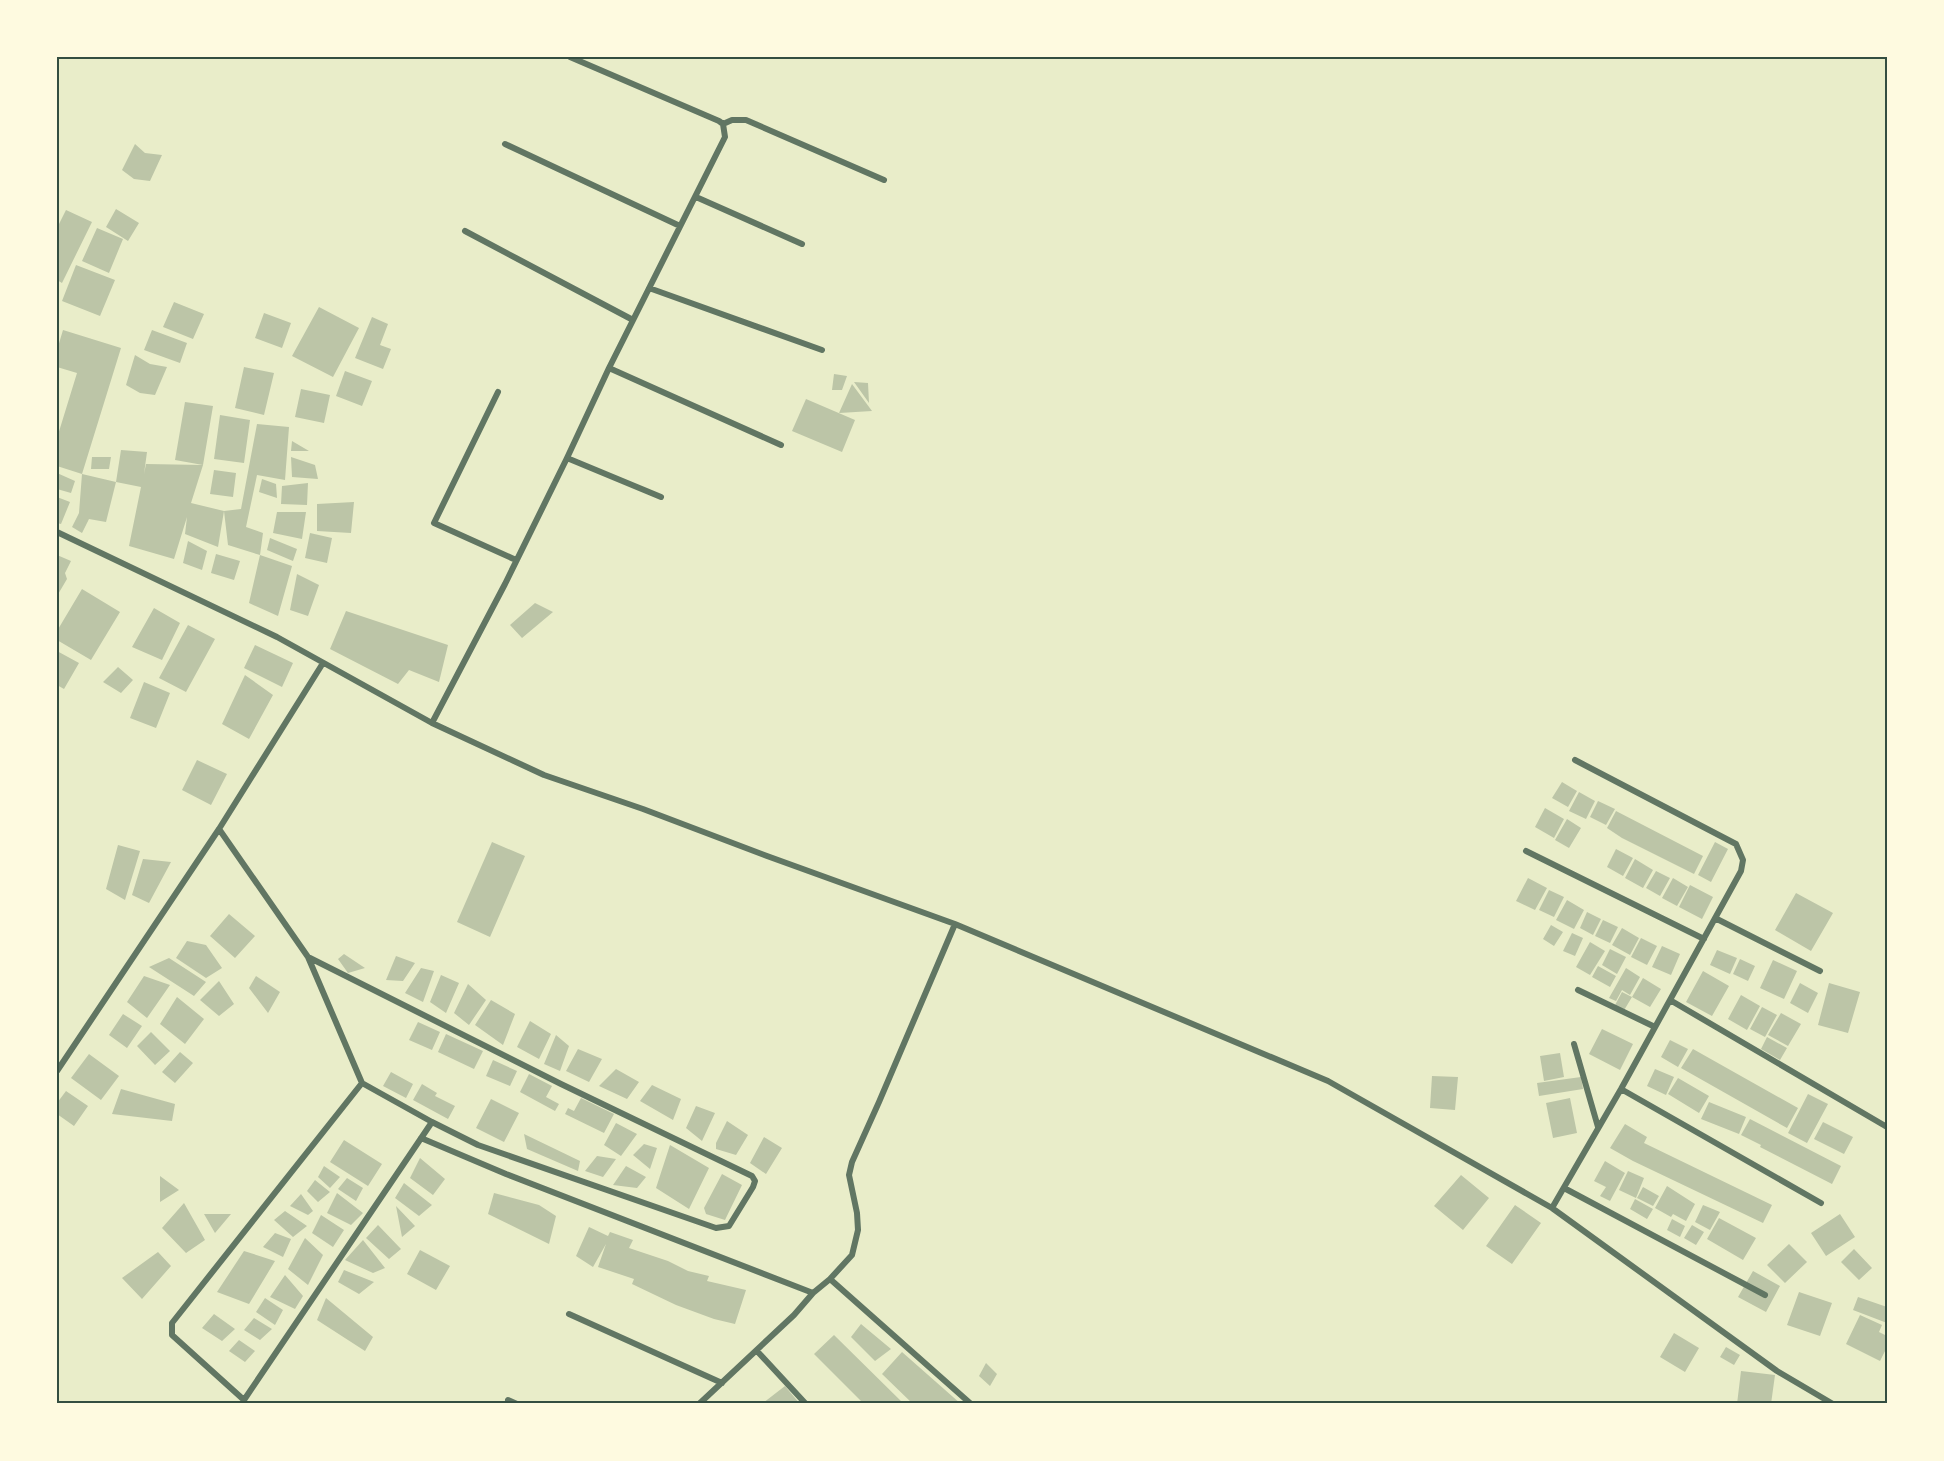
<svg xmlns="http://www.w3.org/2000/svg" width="1944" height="1461" viewBox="0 0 1944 1461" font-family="Georgia,serif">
<rect width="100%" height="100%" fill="#e9edc9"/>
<!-- building -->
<path fill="#bcc5a7" d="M135,144L145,153L162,155L150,181L134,179L122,170Z
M116,209L139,223L128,241L106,227Z
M66,210L92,222L62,283L57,280V228Z
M97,228L123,239L109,273L82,261Z
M76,265L115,280L100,316L62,301Z
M174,302L204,314L193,339L163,327Z
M319,307L359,328L333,377L292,356Z
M264,313L291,323L282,348L255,338Z
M372,317L388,324L380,345L391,349L383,369L355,358Z
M63,330L121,348L82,474L57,466V438L77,373L57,367V350Z
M152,330L187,343L180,363L144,350Z
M135,355L150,364L167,367L155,395L140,393L126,385Z
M244,367L274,373L264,415L235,408Z
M345,371L372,381L362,406L336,396Z
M834,374L847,376L842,390H832Z
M854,382L868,383L869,403Z
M852,384L872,411L839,413Z
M301,389L330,395L324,423L295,417Z
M806,399L855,420L842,452L792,431Z
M185,402L213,406L203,465L191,503L224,511L218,547L185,534L187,517L174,559L129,546L141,487L116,482L121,450L147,452L144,474L146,464L203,465L175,460Z
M220,415L250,420L244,463L214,459Z
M257,424L289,427L285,480L257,475L246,527L263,533L260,555L228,545L224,511L241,509Z
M292,441L309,451H291Z
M92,457H111L109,469H91Z
M291,457L315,465L318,479L292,477Z
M214,470L236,473L233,497L210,494Z
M57,473L75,481L71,493L57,489Z
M82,474L116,482L106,522L89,519L82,533L72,527L79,513Z
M262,479L276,484L277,498L259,492Z
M308,483L307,505L281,504L282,486Z
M57,497L70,502L61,524L57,523Z
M354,502L351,533L317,531V504Z
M277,512H306L302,539L273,533Z
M310,533L332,538L327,563L305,558Z
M270,538L297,549L293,561L267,550Z
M188,541L207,551L202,570L183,563Z
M216,554L240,561L234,580L211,573Z
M57,555L71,561L65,573L67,579L57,596Z
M260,555L292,566L278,616L249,603Z
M297,574L319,585L308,616L290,610Z
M82,589L120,612L91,660L57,640V631Z
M535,603L553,612L522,638L510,625Z
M154,608L180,623L162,660L132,647Z
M346,611L448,645L439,682L409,670L398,684L330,649Z
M188,625L215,639L186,692L159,678Z
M255,645L293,663L282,687L244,668Z
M57,651L79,663L64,689L57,685Z
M118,667L133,680L121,693L103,682Z
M245,675L273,695L249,739L222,724Z
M144,682L170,693L156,728L130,718Z
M197,760L227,774L211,805L182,790Z
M1562,782L1577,791L1568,807L1552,798Z
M1579,792L1595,801L1586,819L1569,811Z
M1598,801L1615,809L1606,825L1590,817Z
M1545,808L1564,819L1554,838L1535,827Z
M1616,811L1703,856L1694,874L1622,838L1607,828Z
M1567,819L1581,828L1569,848L1555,840Z
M492,842L525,856L490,937L457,922Z
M1715,842L1728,849L1711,882L1698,875Z
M118,845L140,851L125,900L106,889Z
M1616,849L1633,858L1623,876L1607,867Z
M143,859L171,862L149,903L132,895Z
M1635,859L1653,870L1643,888L1625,878Z
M1656,871L1670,878L1660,896L1646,888Z
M1528,878L1547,888L1535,910L1516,901Z
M1673,878L1688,887L1677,906L1662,898Z
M1690,885L1713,897L1702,919L1679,907Z
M1549,890L1564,897L1554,917L1539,910Z
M1796,893L1833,913L1811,951L1775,930Z
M1567,900L1584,910L1574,929L1556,920Z
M1587,912L1601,919L1593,935L1580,928Z
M229,914L255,936L235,958L210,936Z
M1603,920L1618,927L1610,943L1595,936Z
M1551,925L1563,932L1554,946L1543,939Z
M1622,928L1639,938L1630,955L1612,945Z
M1572,933L1583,938L1575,956L1563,951Z
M1641,938L1657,946L1647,965L1631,957Z
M187,941L206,945L222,968L206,978L176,958Z
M1590,942L1605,951L1590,975L1576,967Z
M1662,946L1680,954L1671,975L1652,967Z
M1610,949L1626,957L1617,974L1602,965Z
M1717,950L1737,958L1730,974L1710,965Z
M344,954L365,968L348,973L338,959Z
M396,956L415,963L403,981L386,980Z
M169,958L206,982L194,996L149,967Z
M1740,959L1755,966L1748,981L1733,974Z
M1773,960L1797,971L1784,999L1760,988Z
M1598,966L1616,976L1610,987L1592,977Z
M421,968L434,971L423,1002L405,993Z
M1626,968L1640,977L1630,995L1622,990L1616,1001L1609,998Z
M1703,971L1729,986L1712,1016L1686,1002Z
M441,975L459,983L446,1013L430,1002Z
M144,976L170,985L147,1018L127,1002Z
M256,976L280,992L268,1013L249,988Z
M1643,978L1661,989L1650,1007L1632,997Z
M219,981L234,1004L219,1016L200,1000Z
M1800,983L1818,993L1808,1013L1790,1003Z
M1829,983L1860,992L1848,1033L1818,1025Z
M468,984L486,1000L469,1025L454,1013Z
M1622,992L1632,997L1623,1012L1614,1007Z
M1741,995L1760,1006L1747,1030L1728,1019Z
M177,997L204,1019L185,1044L160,1024Z
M491,1000L515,1014L503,1045L475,1025Z
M1762,1007L1777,1015L1765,1037L1750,1029Z
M1781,1013L1801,1024L1788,1046L1768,1035Z
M123,1014L142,1026L127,1048L109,1035Z
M530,1021L551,1034L539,1059L517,1047Z
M418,1022L440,1032L432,1050L409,1040Z
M1602,1029L1633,1044L1620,1070L1589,1054Z
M151,1032L170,1051L155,1065L137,1046Z
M446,1034L483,1051L474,1069L438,1052Z
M556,1035L569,1046L560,1071L544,1064Z
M1767,1037L1787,1048L1780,1060L1761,1049Z
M1670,1040L1688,1049L1678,1067L1661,1057Z
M578,1049L602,1059L589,1082L566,1071Z
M1693,1049L1798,1108L1787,1128L1681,1068Z
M180,1052L193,1063L175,1083L162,1072Z
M1560,1053L1564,1077L1544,1081L1540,1056Z
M89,1054L119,1076L101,1100L71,1078Z
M493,1060L517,1071L510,1086L486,1076Z
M616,1069L639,1082L627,1099L599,1086Z
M1655,1069L1674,1077L1666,1095L1647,1086Z
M391,1072L413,1084L406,1098L383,1086Z
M529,1074L552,1086L546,1097L559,1104L555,1111L520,1092Z
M1432,1076L1458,1077L1455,1110L1430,1108Z
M1581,1077L1583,1089L1539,1096L1537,1083Z
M1678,1078L1709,1096L1699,1113L1668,1094Z
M422,1084L437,1093L435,1096L455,1106L448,1119L413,1100Z
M652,1085L681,1099L673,1120L640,1101Z
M121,1089L175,1104L172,1121L112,1114Z
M66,1091L88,1106L74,1126L57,1114V1103Z
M1808,1094L1828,1104L1807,1143L1788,1133Z
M581,1098L614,1114L604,1133L565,1114L568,1108L574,1111Z
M1570,1098L1577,1133L1553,1138L1546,1103Z
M491,1099L519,1113L504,1142L476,1128Z
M1709,1102L1746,1117L1739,1134L1701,1119Z
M696,1106L715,1113L702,1141L686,1128Z
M1750,1119L1841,1166L1832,1184L1760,1147L1761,1145L1741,1135Z
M727,1121L748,1135L736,1155L716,1149V1143Z
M1823,1122L1853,1137L1844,1154L1814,1139Z
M616,1123L637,1134L621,1156L604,1145Z
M1625,1124L1647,1137L1644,1143L1772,1205L1763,1223L1633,1161L1610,1148Z
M524,1134L580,1161L578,1171L527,1149Z
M764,1137L782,1148L766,1174L750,1163Z
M344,1140L382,1164L368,1186L330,1162Z
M644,1144L657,1148L650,1169L633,1155Z
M670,1145L709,1168L689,1209L656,1188Z
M597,1156L616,1159L603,1177L585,1171Z
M420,1158L445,1179L433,1195L410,1178Z
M1605,1161L1625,1173L1610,1201L1600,1196L1606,1187L1594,1181Z
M324,1166L340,1177L330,1188L318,1177Z
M626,1166L646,1177L637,1188L613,1185Z
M1628,1171L1644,1178L1636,1198L1619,1190Z
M722,1174L742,1185L725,1220L706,1214L704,1208Z
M1461,1175L1489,1198L1463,1230L1434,1206Z
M160,1176L179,1190L160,1202Z
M347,1178L363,1188L356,1201L338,1189Z
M315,1180L330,1192L318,1202L307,1191Z
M404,1183L432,1205L419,1216L395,1198Z
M1667,1186L1695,1204L1686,1221L1673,1214L1671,1217L1655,1208Z
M1643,1187L1659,1196L1653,1206L1637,1198Z
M337,1193L363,1213L351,1225L327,1213Z
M494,1193L539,1205L556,1216L549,1244L488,1214Z
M301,1194L313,1211L308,1215L290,1206Z
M1635,1199L1653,1209L1647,1219L1630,1209Z
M184,1203L205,1240L186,1253L162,1228Z
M1515,1205L1541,1223L1512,1264L1486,1246Z
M1703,1205L1720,1212L1710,1230L1695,1222Z
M396,1206L415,1226L402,1237Z
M285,1211L307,1226L293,1237L274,1220Z
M204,1214H231L215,1233Z
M1840,1214L1855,1237L1826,1256L1811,1233Z
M321,1215L344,1230L333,1247L312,1233Z
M1719,1218L1756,1238L1743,1260L1707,1239Z
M1672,1219L1685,1226L1680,1237L1667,1230Z
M378,1225L401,1249L389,1259L366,1238Z
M1692,1225L1704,1232L1696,1245L1684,1238Z
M589,1227L608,1236L610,1232L633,1240L629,1248L668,1261L688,1271L709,1276L707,1281L746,1290L735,1324L714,1319L676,1305L632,1284L634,1279L598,1267L606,1244L593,1267L576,1256Z
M275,1233L291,1239L283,1257L263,1247Z
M305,1238L323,1255L308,1285L288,1269Z
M363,1240L385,1268L373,1273L345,1260Z
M1789,1244L1807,1262L1785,1283L1767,1265Z
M1854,1249L1872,1268L1859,1280L1841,1262Z
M420,1250L450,1266L436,1290L407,1274Z
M244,1251L275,1261L249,1304L217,1292Z
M158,1252L171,1266L142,1299L122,1278Z
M344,1270L374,1282L359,1294L338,1282Z
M1753,1271L1780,1286L1766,1312L1738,1297Z
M285,1275L303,1296L295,1309L270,1297Z
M1799,1292L1832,1303L1820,1336L1787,1325Z
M1858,1297L1887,1307V1323L1853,1310Z
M265,1298L283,1310L275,1325L256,1312Z
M326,1298L373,1337L365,1351L317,1320Z
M214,1314L235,1329L222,1341L202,1328Z
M1860,1315L1882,1325L1879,1332L1887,1336V1347L1880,1361L1846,1344Z
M254,1318L272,1329L260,1340L244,1330Z
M861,1324L891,1349L875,1361L851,1337Z
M1674,1333L1699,1348L1685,1372L1660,1357Z
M834,1335L904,1404H864L814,1354Z
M239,1340L255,1351L245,1362L229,1351Z
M1726,1347L1740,1355L1734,1365L1720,1357Z
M902,1352L961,1404H913L882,1374Z
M986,1363L997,1374L990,1386L979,1376Z
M1741,1371L1775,1375L1771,1404H1737Z
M785,1386L800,1404H764L763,1403Z"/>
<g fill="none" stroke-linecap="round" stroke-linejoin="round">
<!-- minor -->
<path stroke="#617663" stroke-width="6" d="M723,124L732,120H746L884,180
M505,144L680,226
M696,197L802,244
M465,231L633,320
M649,288L822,350
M609,368L781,445
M498,392L434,523L516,560
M567,458L661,497
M57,532L277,637L432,723L544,775L643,809L767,856L955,924L1328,1081L1552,1208L1777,1371L1833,1404
M432,723L505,584L567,458L609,368L725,137L723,124L719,121L570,57
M219,829L308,957L362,1083L432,1122L478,1145L716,1228L729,1226L753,1187L755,1181L752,1176L561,1084L308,957
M1526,851L1704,939
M1715,918L1820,971
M1578,990L1655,1027
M1670,1000L1887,1127
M1574,1044L1598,1127
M57,1071L219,829L323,663
M362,1083L172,1323V1335L244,1400L432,1122
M1621,1089L1821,1203
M421,1138L506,1174L813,1293
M1564,1188L1765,1295
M1552,1208L1621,1089L1741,871L1743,860L1736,844L1575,760
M830,1279L971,1404
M569,1314L722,1383
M757,1351L806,1404
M508,1400L517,1404
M699,1404L794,1315L813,1293L830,1279L852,1255L858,1230L857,1213L849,1175L852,1162L879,1102L955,924"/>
</g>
<!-- border -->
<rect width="1944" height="1461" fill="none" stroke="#fefae0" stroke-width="117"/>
<rect x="58" y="58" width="1828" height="1344" fill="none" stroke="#344e41" stroke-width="2"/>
</svg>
